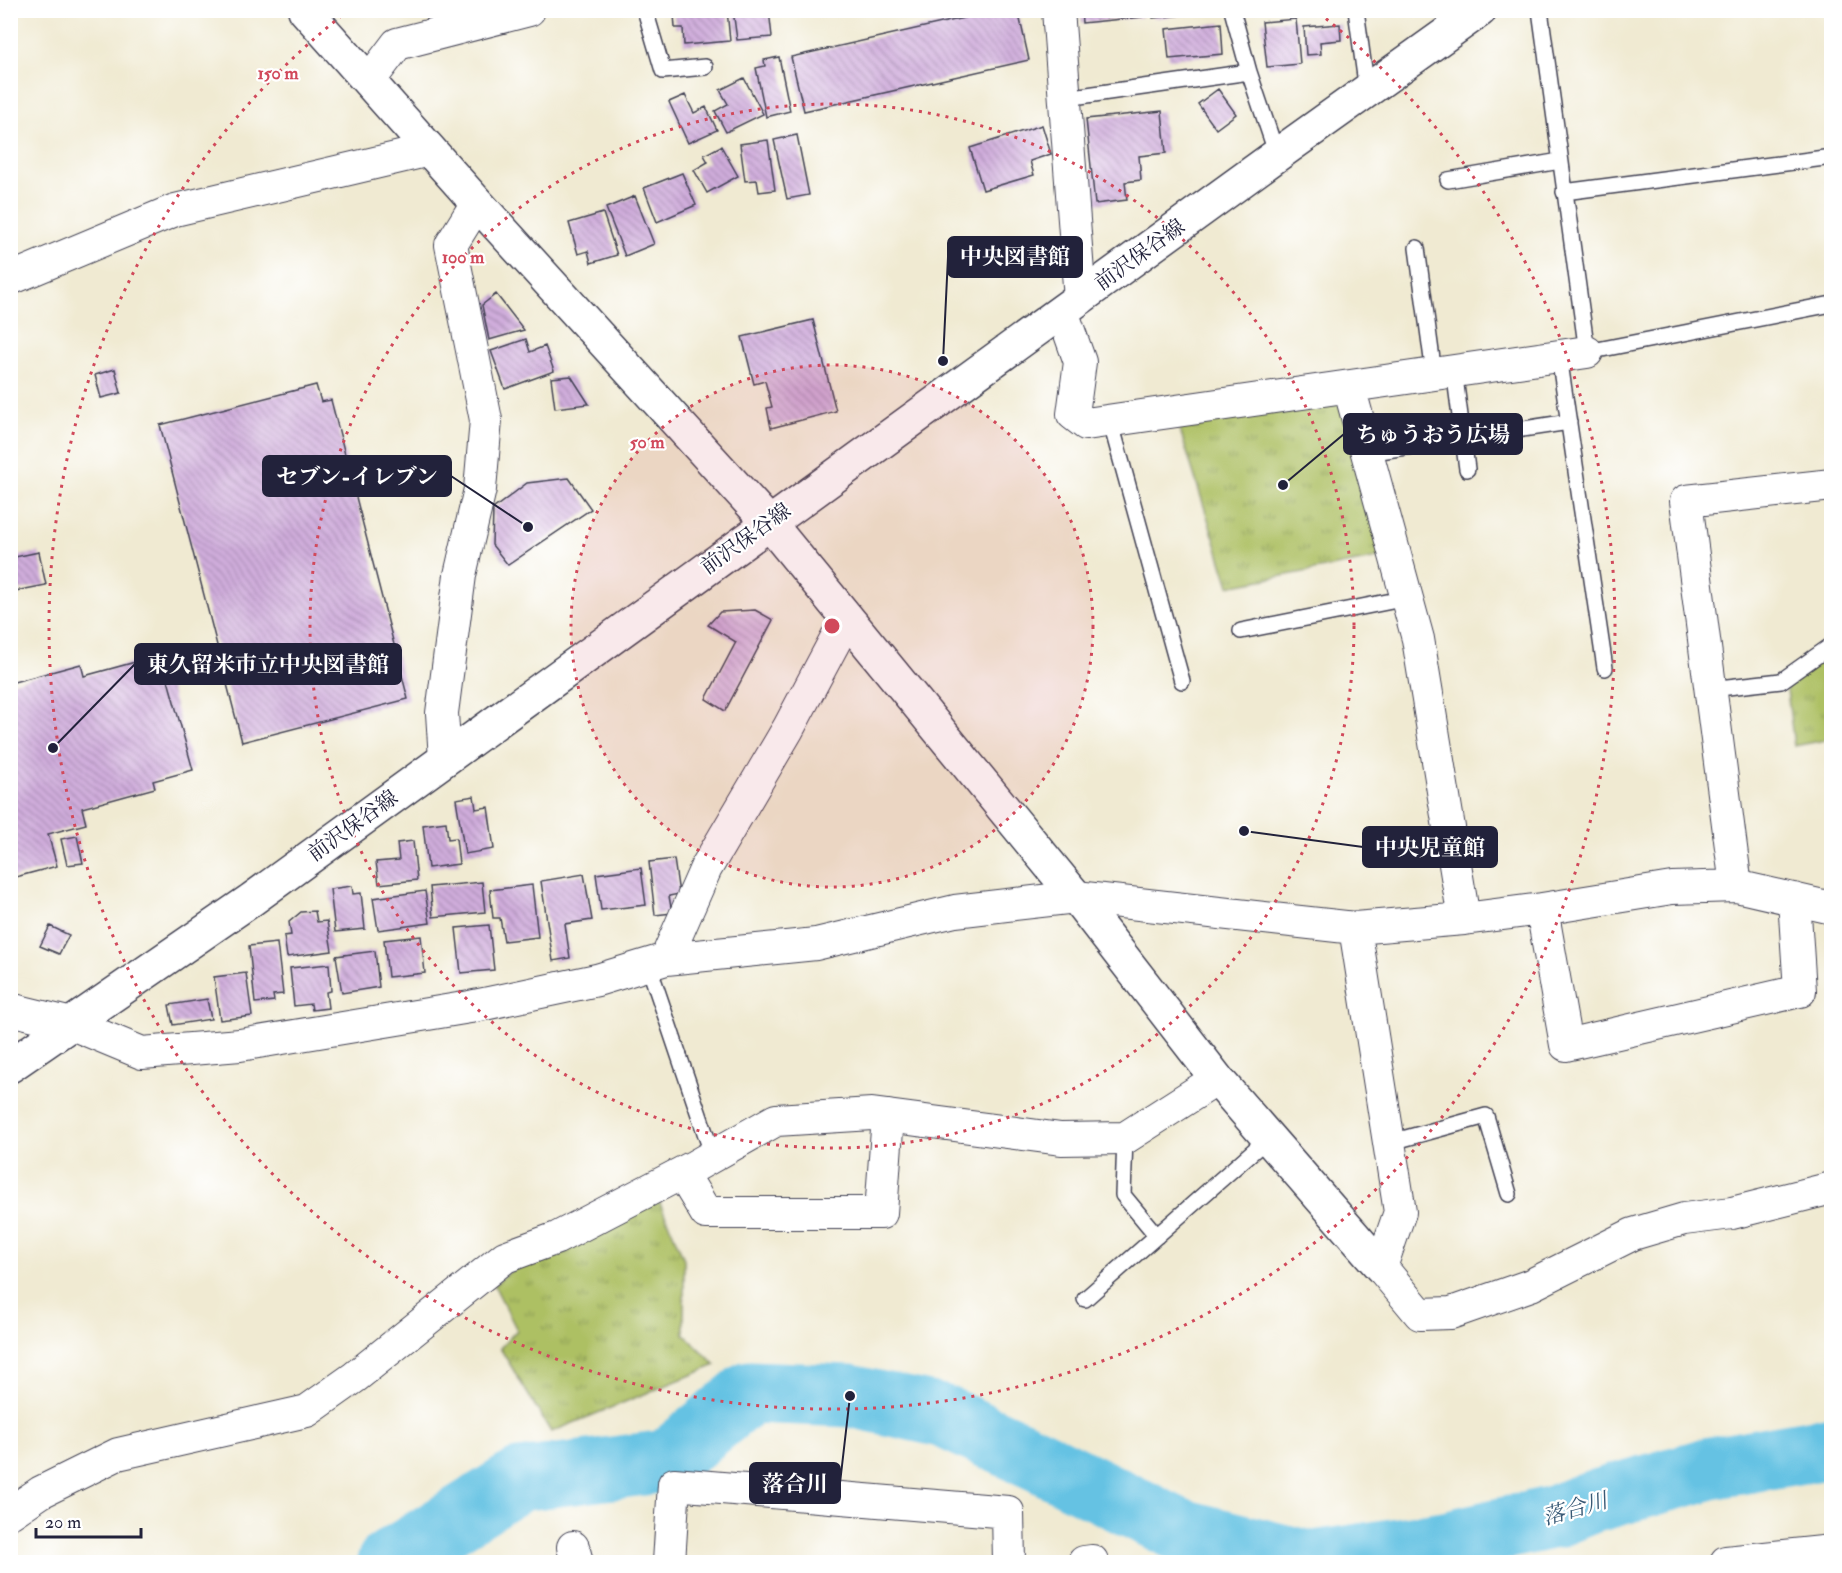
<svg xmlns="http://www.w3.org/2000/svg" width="1842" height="1573" viewBox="0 0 1842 1573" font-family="'IM FELL Double Pica','Noto Serif JP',serif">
<defs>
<pattern id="grass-tufts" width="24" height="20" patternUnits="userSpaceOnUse" patternTransform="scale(1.5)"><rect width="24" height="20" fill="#adc064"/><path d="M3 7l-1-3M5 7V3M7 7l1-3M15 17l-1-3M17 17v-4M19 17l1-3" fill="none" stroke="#8c9c54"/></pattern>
<pattern id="building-back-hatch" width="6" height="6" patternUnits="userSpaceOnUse" patternTransform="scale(1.5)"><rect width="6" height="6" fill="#d0addc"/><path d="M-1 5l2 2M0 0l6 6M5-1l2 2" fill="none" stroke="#a88cb4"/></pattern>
</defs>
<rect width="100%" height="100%" fill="#fff"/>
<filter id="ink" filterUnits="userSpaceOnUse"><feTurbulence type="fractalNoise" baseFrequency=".0167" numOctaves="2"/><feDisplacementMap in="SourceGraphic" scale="12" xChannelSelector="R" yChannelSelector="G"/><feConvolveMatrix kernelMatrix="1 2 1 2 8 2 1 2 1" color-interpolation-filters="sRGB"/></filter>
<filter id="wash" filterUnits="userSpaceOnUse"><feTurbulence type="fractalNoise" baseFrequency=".008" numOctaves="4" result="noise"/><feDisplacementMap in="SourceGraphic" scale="24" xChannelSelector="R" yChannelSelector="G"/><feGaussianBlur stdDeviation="1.35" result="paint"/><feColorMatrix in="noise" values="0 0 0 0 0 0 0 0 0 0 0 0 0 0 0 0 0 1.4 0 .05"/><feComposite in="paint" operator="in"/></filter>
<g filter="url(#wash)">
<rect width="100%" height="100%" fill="#f0ead2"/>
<!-- grass -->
<path fill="url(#grass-tufts)" stroke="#687150" stroke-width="1.5" d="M1345,396L1389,556L1229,586L1175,414Z
M1831,651V739L1794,746L1786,682Z
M657,1196L684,1259V1334L716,1365L551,1432L500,1348L517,1330L494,1285L513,1269Z"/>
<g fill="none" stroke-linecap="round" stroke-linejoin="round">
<!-- river -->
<path stroke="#65c2e3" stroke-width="63" d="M388,1562L519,1480L667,1461L750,1392L850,1396L942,1416L1038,1460L1177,1529L1309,1562
M1315,1562L1445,1542L1554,1517L1588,1503L1711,1468L1832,1447"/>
</g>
<g id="blocks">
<!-- building -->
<path fill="url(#building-back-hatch)" d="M710,10H727L730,41L684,45L683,28H675L674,14Z
M733,10H769L772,37L737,40Z
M999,10H1018L1029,60L804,111L791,57Z
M1081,10H1141L1142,17L1082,23Z
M1152,10H1212V12L1153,18Z
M1296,19L1300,64L1267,67L1262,22Z
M1221,23L1223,54L1169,59L1166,29Z
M1340,24L1341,40L1320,42L1321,54L1306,55L1304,27Z
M779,57L790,111L766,117L756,68L765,66L764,60Z
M744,78L763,114L726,132L715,111L728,104L720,90Z
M1218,89L1236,114L1216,129L1198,104Z
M685,95L694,113L706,107L717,130L688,143L669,102Z
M1162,111L1166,153L1139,156L1141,180L1125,182L1127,200L1095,204L1086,119Z
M1042,125L1051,154L1030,161L1034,175L983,190L970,148Z
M797,135L809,195L787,199L774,140Z
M768,140L775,190L759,192L757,180L745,181L740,144Z
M721,146L738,176L707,193L694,170L708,162L704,155Z
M682,173L696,205L657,222L644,188Z
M635,196L654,244L625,256L606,208Z
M603,213L617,255L591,263L588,251L578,254L569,223Z
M496,294L524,330L489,340L482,305Z
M813,320L836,411L771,428L767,408L772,407L765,381L754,384L742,337Z
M526,339L530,352L545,346L554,371L505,389L491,351Z
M115,369L121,393L101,398L95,375Z
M571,376L589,404L555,408L551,378Z
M316,385L321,402L331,400L408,699L242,742L160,425Z
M569,478L591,509L508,565L492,545L493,509L527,483Z
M39,552L46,585L10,592V558Z
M755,610L773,620L725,711L706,699L736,642L708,625L720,612Z
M161,655L193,770L153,781L155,788L82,808L86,824L48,834L57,866L12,878L10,873V683L81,664L84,676Z
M474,796L476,809L488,807L494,849L465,854L456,799Z
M446,822L448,839L456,838L459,864L428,868L423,825Z
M77,836L83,863L67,865L61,839Z
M413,841L417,880L379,884L376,862L399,860L397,843Z
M674,859L679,894L669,896L672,913L655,915L649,862Z
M641,868L646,905L601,910L596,874Z
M584,874L592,920L565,924L570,958L553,961L541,881Z
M482,882L485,912L433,917L430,887Z
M532,885L538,937L504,941L500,918H493L490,890Z
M352,886L353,894L361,893L365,929L335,932L330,889Z
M425,891L430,923L378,930L373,898Z
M315,911L317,922L327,921L332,951L287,957L284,936L291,935L289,922L301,912Z
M489,925L494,970L461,973L456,928Z
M50,926L69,935L59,954L40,946Z
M421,936L425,973L388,977L384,940Z
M277,943L283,994L273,995L274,1001L255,1003L249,946Z
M375,951L379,987L342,993L336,956Z
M329,964L331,991L326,992L328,1008L312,1010L311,1004L294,1006L290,968Z
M246,973L252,1016L220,1020L214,977Z
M207,999L211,1019L173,1025L169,1005Z"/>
</g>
</g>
<g filter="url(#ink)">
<use href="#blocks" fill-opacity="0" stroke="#414052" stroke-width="1.5"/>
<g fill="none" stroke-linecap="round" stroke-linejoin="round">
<defs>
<path id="service" d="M645,10L663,71L705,67
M1232,10L1249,72L1277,155
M1356,10L1367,91
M1540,10L1587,352L1832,304
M1066,98L1249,72
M1448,180L1560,161
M1564,192L1832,157
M1417,248L1434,374
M1559,356L1605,668
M1454,370L1467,469
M1110,420L1182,681
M1367,453L1569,422
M1241,631L1407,598
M1710,689L1781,681L1832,645
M648,964L713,1156
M1125,1138L1123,1195L1157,1236
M1388,1143L1486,1116L1509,1194
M1085,1299L1267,1139"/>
<path id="minor" d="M1058,10L1080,299
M369,81L397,44L529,10
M10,279L175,210L430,150
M1062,311L1080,362L1073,414L1086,424L1587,352
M1349,387L1418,639L1464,919
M445,759L442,713L460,575L480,489L486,420L451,245L477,203
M1736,886L1686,501L1832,485
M1542,909L1566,1045L1800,991L1794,899
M1355,928L1400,1212L1381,1267L1420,1314L1451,1313L1531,1285L1633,1234L1684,1219L1732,1213L1832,1188
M666,959L706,868L788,729L847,618
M10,1009L72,1024L142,1053L240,1045L470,1007L597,980L666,959L816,944L955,911L1076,897L1355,928L1464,919L1542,909L1672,888L1736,886L1832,908
M682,1173L706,1213H881L888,1116
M10,1513L41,1492L118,1454L307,1411L355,1377L505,1257L557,1238L695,1166L776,1120L872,1114L1061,1139L1125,1138L1217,1079
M573,1547L577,1562
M669,1562L674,1484L1008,1512L1009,1562
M1084,1562L1092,1561
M1726,1562L1832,1551"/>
<path id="tertiary" d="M305,10L477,203L769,523L1076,897L1217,1079L1381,1267"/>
<path id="secondary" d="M10,1066L251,900L1277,155L1480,10"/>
</defs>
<!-- service casing -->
<use href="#service" stroke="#414052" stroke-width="18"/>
<!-- minor casing -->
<use href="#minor" stroke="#414052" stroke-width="34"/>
<!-- tertiary casing -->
<use href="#tertiary" stroke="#414052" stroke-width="36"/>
<!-- secondary casing -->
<use href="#secondary" stroke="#414052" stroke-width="36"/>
<!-- service -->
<use href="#service" stroke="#fff" stroke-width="15"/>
<!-- minor -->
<use href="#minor" stroke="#fff" stroke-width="32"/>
<!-- tertiary -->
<use href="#tertiary" stroke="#fff" stroke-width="33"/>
<!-- secondary -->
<use href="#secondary" stroke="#fff" stroke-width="33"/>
</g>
</g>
<!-- distance rings -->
<circle cx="832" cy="626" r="261" fill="#d1495b" fill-opacity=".12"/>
<g fill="none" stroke="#d1495b" stroke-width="3" stroke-dasharray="3 6">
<circle cx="832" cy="626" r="261"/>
<circle cx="832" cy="626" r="522"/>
<path d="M1319 13A783 783 0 1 1 345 13"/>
</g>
<g text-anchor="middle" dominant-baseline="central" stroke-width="4.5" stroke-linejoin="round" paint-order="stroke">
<!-- street labels -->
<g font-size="21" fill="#22223b" stroke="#fff">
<text transform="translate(1140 255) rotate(-36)">前沢保谷線</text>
<text transform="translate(746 539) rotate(-36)">前沢保谷線</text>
<text transform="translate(353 826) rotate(-36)">前沢保谷線</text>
</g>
<!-- water labels -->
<g font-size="22" font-style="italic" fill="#395a76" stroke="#fff">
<text transform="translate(1575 1509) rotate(-16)">落合川</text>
</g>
</g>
<circle cx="832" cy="626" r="9" fill="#d1495b" stroke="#fff" stroke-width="3"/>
<g font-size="18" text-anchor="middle" font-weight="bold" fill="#d1495b" stroke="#fff" stroke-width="4.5" stroke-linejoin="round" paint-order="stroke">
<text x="278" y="79">150 m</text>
<text x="463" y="263">100 m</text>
<text x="647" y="448">50 m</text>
</g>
<!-- callouts -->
<path fill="none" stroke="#22223b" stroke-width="2" d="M943 361L948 257M1283 485L1344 434M528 527L451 476M53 748L135 664M1244 831L1363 847M850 1396L840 1483"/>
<g fill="#22223b" stroke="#fff" stroke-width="2">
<circle cx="943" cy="361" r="6"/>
<circle cx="1283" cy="485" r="6"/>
<circle cx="528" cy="527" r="6"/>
<circle cx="53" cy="748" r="6"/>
<circle cx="1244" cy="831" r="6"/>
<circle cx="850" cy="1396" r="6"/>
</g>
<g fill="#22223b" stroke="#22223b" stroke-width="2">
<rect x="948" y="237" width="134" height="40" rx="6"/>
<rect x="1344" y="414" width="178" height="40" rx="6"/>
<rect x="263" y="456" width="188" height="40" rx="6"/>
<rect x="135" y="644" width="266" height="40" rx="6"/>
<rect x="1363" y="827" width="134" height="40" rx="6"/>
<rect x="750" y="1463" width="90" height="40" rx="6"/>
</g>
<g font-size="22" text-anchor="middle" font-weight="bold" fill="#fff">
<text x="1015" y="264">中央図書館</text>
<text x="1433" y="442">ちゅうおう広場</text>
<text x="357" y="484">セブン-イレブン</text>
<text x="268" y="672">東久留米市立中央図書館</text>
<text x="1430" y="855">中央児童館</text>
<text x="795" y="1491">落合川</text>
</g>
<!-- margin -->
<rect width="1842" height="1573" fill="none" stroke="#fff" stroke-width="36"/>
<!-- scale -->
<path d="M36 1528v9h105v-9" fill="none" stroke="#22223b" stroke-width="3"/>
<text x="45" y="1528" font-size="18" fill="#22223b" stroke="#ffffff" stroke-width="4.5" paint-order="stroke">20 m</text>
</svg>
